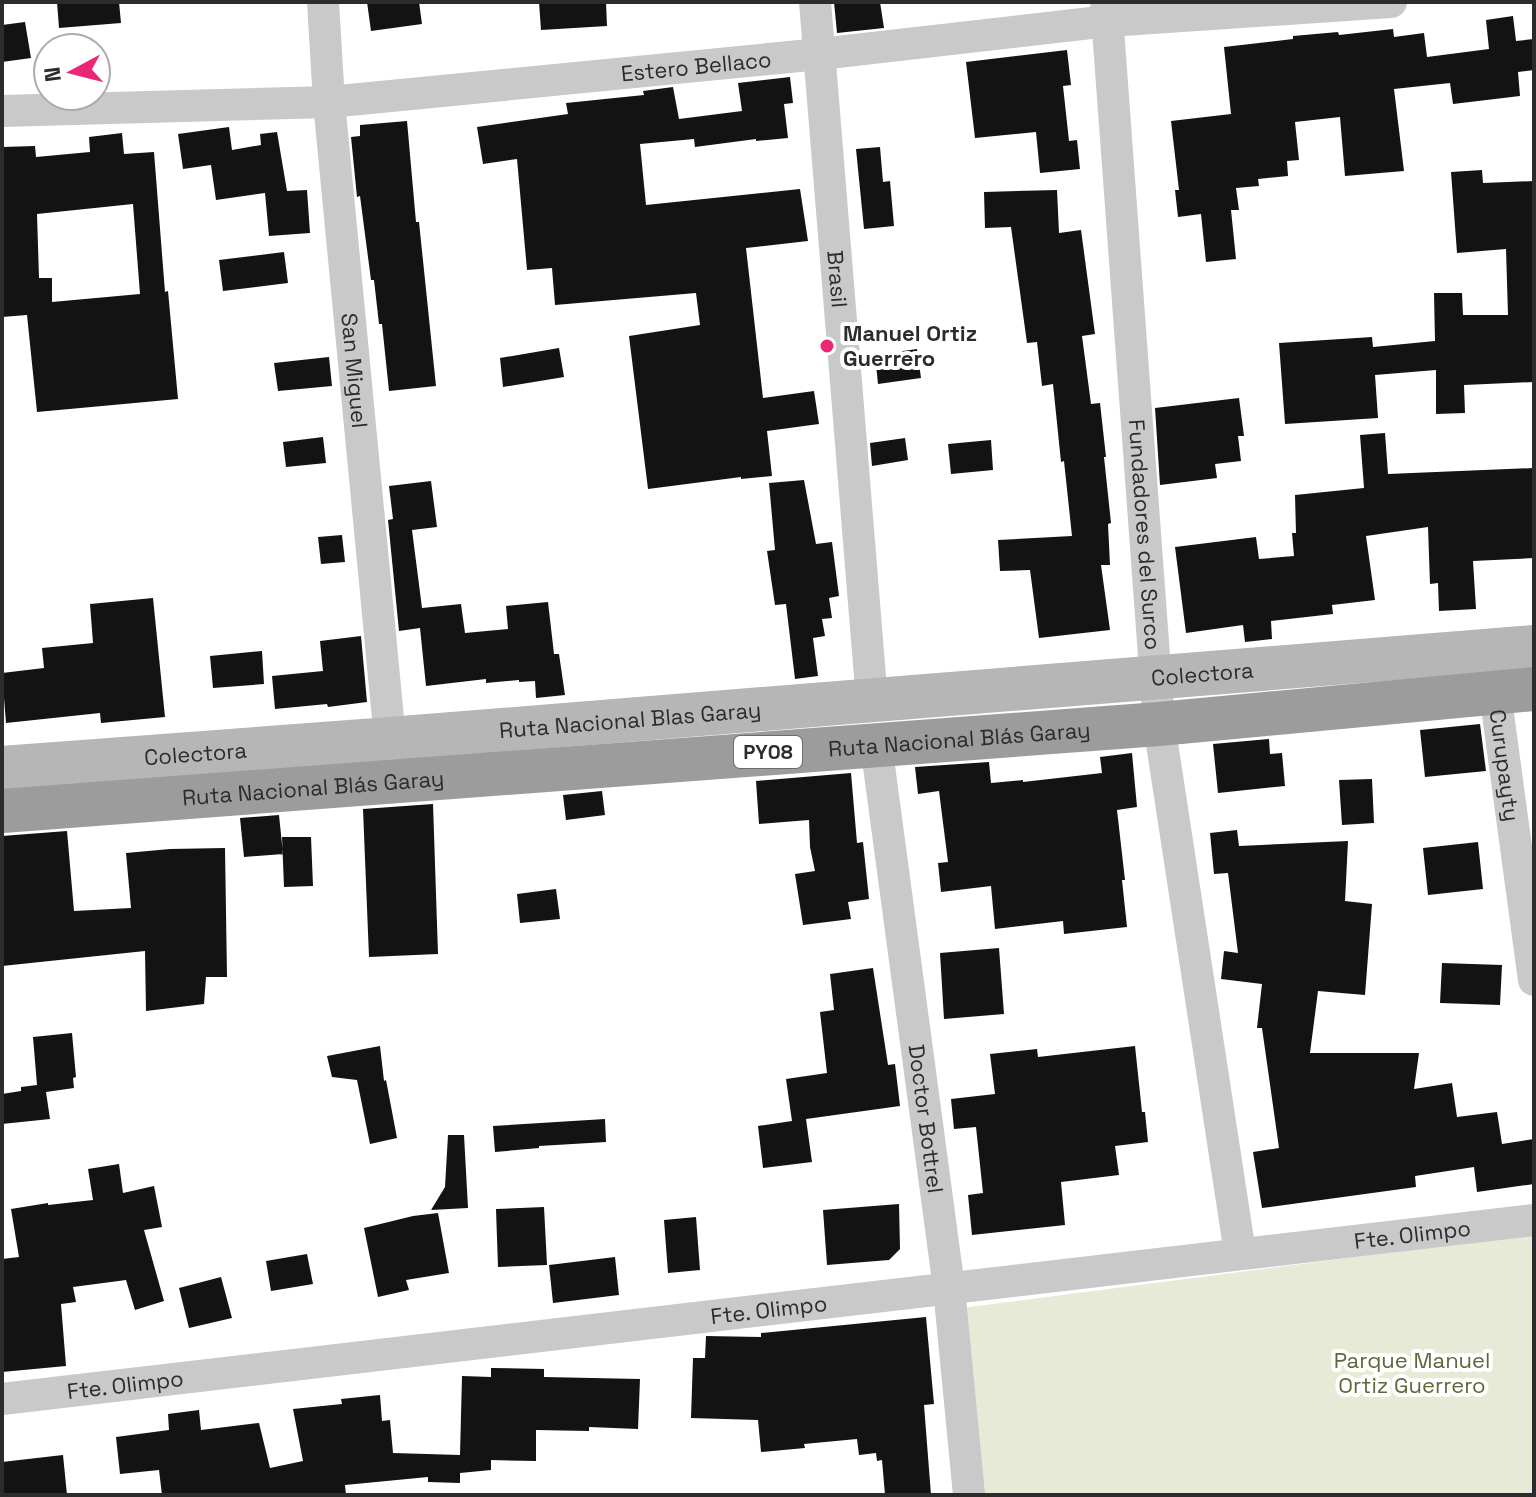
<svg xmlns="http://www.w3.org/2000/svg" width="1536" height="1497" viewBox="0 0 1536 1497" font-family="'Space Grotesk',sans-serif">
<rect width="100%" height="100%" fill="#fff"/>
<!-- green -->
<path fill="#e8ead8" d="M1534,1234V1495H980L961,1308Z"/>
<!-- building -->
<path fill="#131313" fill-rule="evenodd" d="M57,2H119L121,23L59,28Z
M367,2H419L422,24L371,31Z
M539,2H606L607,26L541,30Z
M834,2H880L884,28L837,33Z
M1513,16L1516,41L1534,39V70L1518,72L1520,96L1453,104L1450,83L1394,89L1404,171L1345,176L1340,117L1295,122L1299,160L1287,161L1288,176L1258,179L1259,186L1236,188L1239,210H1231L1236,259L1206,262L1201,214L1178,217L1175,190H1179L1171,121L1231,114L1224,47L1293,39V36L1338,32L1339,35L1393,29L1394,37L1424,33L1427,57L1489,49L1486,20Z
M25,22L31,58L2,62V25Z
M1067,50L1071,85L1063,86L1069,141L1077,140L1080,169L1040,173L1036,132L975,138L966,62Z
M790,77L793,103L784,104L788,138L756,141V139L695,147L694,139L640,144L646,205L800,189L808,241L746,248L763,398L814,391L819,424L767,431L772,476L741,479V477L648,489L629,336L700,325L696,293L555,305L552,268L527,270L517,159L483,164L477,127L568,114L566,103L644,95L643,91L673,87L679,119L742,111L738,83Z
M407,121L416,222H419L436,386L389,391L382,324H379L374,280H371L360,196L357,197L351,137L360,136V125Z
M229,127L232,150L261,145L260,134L277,132L287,191L307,190L310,233L269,236L265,193L216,200L211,165L183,169L178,134Z
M122,133L124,154L154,152L165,292L168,291L178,399L37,412L27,315L2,317V147L35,146L36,157L90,152L89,137ZM133,204L140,294L52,302V278H39L37,214Z
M880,147L883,182L890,181L894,226L864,229L856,149Z
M1482,170L1483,183L1534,181V382L1464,385L1465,413L1436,414V370L1375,375L1378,418L1285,424L1279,343L1372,337L1373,347L1435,341L1434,293H1462L1463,315H1508L1506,249L1457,253L1451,172Z
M1057,190L1059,233L1081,230L1095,334L1082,336L1091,404L1100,403L1106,457H1104L1111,523L1108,524L1110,565H1101L1110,630L1039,638L1030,570L1000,571L998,540L1072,536L1064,461L1061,462L1053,384L1042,386L1037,342L1027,343L1011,227L985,228L984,192Z
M284,252L288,283L223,291L219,260Z
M559,348L564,377L503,387L500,358Z
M917,349L921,378L878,384L875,355Z
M329,357L332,386L278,391L274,363Z
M1239,398L1244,436H1238L1241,461L1215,464L1217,478L1160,485L1155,408Z
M1385,433L1388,474L1534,468V558L1473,561L1476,609L1439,611L1438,583L1430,584L1428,527L1366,536L1375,600L1332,605L1333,614L1271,621L1272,639L1245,642L1243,625L1186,633L1175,547L1256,537L1259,559L1294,556L1292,533H1296L1295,495L1364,488L1360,435Z
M323,437L326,463L286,467L283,442Z
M905,438L908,460L872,466L870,443Z
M991,440L993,470L951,474L948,444Z
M804,480L816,544L832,542L839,596L829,598L832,618L822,619L825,636L813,638L818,676L795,679L786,604L775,605L767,551L775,550L769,483Z
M431,481L437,527L412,530L422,608L461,604L465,633L508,629L506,606L548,602L554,654H559L565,695L536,698L535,681L519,682V680L486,683V679L426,686L420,628L399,631L388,520L393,519L389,486Z
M342,535L345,562L321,564L318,537Z
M153,598L165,717L101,723L100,713L6,723L2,673L44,668L42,648L93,643L90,604Z
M361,636L367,702L328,707L327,704L275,709L272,676L323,671L320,641Z
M262,651L264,684L213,688L210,656Z
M1480,724L1486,771L1425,777L1420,730Z
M1269,739L1270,754L1282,753L1285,786L1218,793L1213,744Z
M1132,753L1137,807L1117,810L1125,880H1122L1127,927L1064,934L1063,921L995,929L991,886L941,892L938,863L948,862L939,791L918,794L915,767L989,762L991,783L1023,780V782L1102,773L1100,757Z
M851,773L857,843L863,842L869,899L848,902L851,919L803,925L795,874L815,871L810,847L809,820L759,824L756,781Z
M1372,779L1374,823L1342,825L1339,780Z
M602,791L605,815L566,820L563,795Z
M433,804L438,954L369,957L363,809Z
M279,815L283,854L244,857L240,818Z
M1237,830L1239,846L1348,841L1345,901L1372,904L1365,995L1318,991L1310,1053H1419L1414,1089L1452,1083L1457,1117L1497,1112L1502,1144L1534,1139V1184L1477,1192L1474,1167L1415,1176L1416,1187L1262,1208L1253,1152L1279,1148L1262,1028H1257L1262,984L1221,979L1224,951L1238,953L1228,873L1214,874L1210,833Z
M67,831L74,911L131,908L126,853L170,849L225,848L227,977H206L204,1004L146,1011L145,951L2,966V836Z
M282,837H311L313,886L284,887Z
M1478,842L1483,889L1428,895L1423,848Z
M556,889L560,919L520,923L517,894Z
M999,948L1004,1014L944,1019L940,953Z
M1442,963L1502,965L1500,1005L1440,1003Z
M873,968L888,1065L895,1064L900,1106L806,1119L812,1162L763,1168L758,1126L792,1121L786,1079L827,1073L820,1012L834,1010L830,974Z
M72,1033L76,1077L73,1078L74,1088L46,1092L50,1119L2,1124V1094L21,1091V1087L37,1085L33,1037Z
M380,1046L384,1081L386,1080L397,1138L370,1144L357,1080L332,1077L327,1056Z
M1135,1046L1142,1112H1145L1148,1142L1115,1146L1119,1175L1061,1182L1065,1225L972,1235L968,1195L983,1193L976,1127L954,1129L951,1099L995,1094L990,1054L1037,1049L1038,1057Z
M605,1119L606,1142L539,1146V1148L495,1152L493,1126Z
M448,1135H464L468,1208L431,1210L445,1187Z
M119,1164L123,1193L154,1186L162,1227L144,1230L164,1301L135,1310L126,1280L73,1287L76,1302L61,1304L66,1366L2,1372V1259L19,1257L11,1209L48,1203V1205L93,1200L88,1169Z
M899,1204L900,1249L889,1260L827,1265L823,1210Z
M544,1207L547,1265L498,1267L496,1209Z
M438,1213L449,1273L406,1280L409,1290L378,1297L364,1228L413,1216Z
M696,1217L700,1270L668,1273L664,1220Z
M307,1254L313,1284L271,1291L266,1261Z
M615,1257L619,1295L553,1303L549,1265Z
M221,1277L232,1318L189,1328L179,1288Z
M926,1317L934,1404L924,1405L931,1495H885L882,1460L877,1461L876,1453L859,1455L857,1439L804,1444L805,1448L761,1452L758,1420L691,1418L693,1358H705L706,1336L761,1337V1333Z
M491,1368L544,1369V1377L640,1379L638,1429L589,1427V1431L536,1430V1461L491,1460V1470L460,1473V1483L428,1482V1477L345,1485L346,1495H162L159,1470L120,1474L116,1437L169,1430L168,1414L199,1410L201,1430L259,1423L270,1468L303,1461L293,1409L342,1404L341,1399L380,1395L382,1421L390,1420L393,1453L460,1455L462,1376L491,1377Z
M63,1455L67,1495H2V1462Z"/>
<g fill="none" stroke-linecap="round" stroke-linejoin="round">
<!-- minor -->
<g stroke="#c9c9c9" stroke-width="32">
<path id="s1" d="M323,2L329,102L390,739"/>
<path id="s2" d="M815,2L872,701"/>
<path id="s3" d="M1106,2L1159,724L1240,1253"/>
<path id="s4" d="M2,111L329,102L820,54L1108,21L1391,2"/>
<path id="s5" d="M1495,692L1534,980"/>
<path id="s6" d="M876,744L949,1288L969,1495"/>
<path id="s7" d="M2,1399L1534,1220"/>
</g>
<!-- secondary -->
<path stroke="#b6b6b6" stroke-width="44" id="s8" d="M2,768L390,739L1534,647"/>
<!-- trunk -->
<path stroke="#9c9c9c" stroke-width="44" id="s9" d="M2,811L1159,724L1534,689"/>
</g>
<!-- markers -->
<circle fill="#ea2774" stroke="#fff" stroke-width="3" cx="827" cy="346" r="8"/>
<g text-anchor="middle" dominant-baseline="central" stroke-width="8" stroke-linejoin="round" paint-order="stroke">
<!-- shield labels -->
<rect fill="#fff" stroke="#6b6b6b" stroke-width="2" x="734" y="736" width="68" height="32" rx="6"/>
<g font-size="20" font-weight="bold" fill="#2c2c2c">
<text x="768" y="752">PY08</text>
</g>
<!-- street labels -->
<g font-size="22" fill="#2c2c2c" stroke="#fff">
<text stroke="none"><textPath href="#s4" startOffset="696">Estero Bellaco</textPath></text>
<text stroke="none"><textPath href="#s2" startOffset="278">Brasil</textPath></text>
<text stroke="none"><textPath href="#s1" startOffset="370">San Miguel</textPath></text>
<text stroke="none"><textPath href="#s3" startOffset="534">Fundadores del Surco</textPath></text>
<text stroke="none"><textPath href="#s8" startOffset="1204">Colectora</textPath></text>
<text stroke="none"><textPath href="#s8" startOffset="630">Ruta Nacional Blas Garay</textPath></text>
<text stroke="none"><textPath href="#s9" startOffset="960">Ruta Nacional Blás Garay</textPath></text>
<text stroke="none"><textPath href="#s8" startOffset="194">Colectora</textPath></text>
<text stroke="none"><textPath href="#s5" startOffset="74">Curupayty</textPath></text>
<text stroke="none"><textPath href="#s9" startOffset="312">Ruta Nacional Blás Garay</textPath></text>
<text stroke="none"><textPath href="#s6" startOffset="378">Doctor Bottrel</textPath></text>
<text stroke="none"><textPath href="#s7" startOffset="1420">Fte. Olimpo</textPath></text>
<text stroke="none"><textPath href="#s7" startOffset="772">Fte. Olimpo</textPath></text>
<text stroke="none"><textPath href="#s7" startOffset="124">Fte. Olimpo</textPath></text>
</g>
<!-- poi labels -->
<g font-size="22" font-weight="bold" fill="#2c2c2c" stroke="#fff" text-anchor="start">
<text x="843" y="333">Manuel Ortiz<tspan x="843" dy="25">Guerrero</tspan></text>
</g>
<!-- park labels -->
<g font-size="22" fill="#5e6839" stroke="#fff">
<text x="1412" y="1360">Parque Manuel<tspan x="1412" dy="25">Ortiz Guerrero</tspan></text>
</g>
</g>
<!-- border -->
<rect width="1536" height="1497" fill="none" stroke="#2c2c2c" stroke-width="8"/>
<!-- north arrow -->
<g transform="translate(72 72) rotate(263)"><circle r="38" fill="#ffffff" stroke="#ababab" stroke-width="2"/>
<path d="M0-6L14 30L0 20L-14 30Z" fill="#ea2774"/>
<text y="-12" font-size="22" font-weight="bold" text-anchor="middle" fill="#2c2c2c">N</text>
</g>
</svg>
